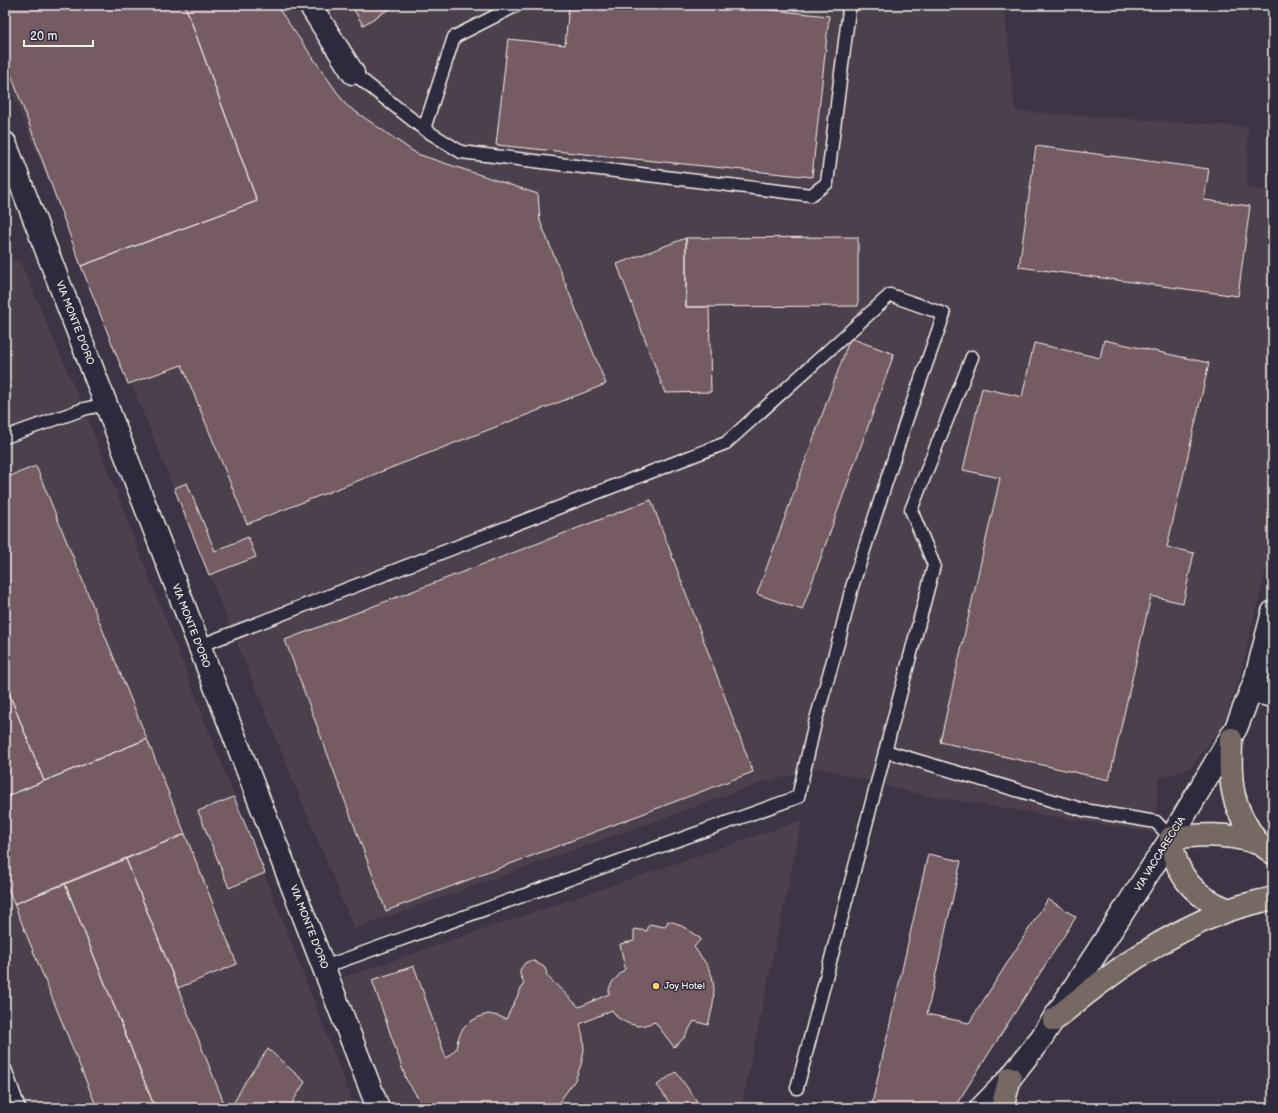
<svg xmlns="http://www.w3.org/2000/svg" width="1278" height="1113" viewBox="0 0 1278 1113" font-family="'Balsamiq Sans',sans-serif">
<rect width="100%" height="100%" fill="#3d3445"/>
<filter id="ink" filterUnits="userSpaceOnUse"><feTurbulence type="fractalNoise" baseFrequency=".025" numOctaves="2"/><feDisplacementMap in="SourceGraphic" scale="8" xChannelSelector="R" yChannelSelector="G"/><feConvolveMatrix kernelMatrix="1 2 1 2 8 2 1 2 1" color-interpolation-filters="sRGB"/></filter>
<g filter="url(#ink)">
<!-- built -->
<path fill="#4e404e" d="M5,5H1004L1015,111L1248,127L1247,188L1273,192V540L1240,676L1223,725L1189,769L1159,778L1154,833L913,793L821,768L764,782L354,929L5,75Z
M19,259L84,409L355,1108H5V264Z
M802,820L741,1108H391L342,978Z"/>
<!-- building -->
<path fill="#745c63" stroke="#f4f1e8" d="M5,5H185L257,201L81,266L5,58Z
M185,5H276L346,105L417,154L538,194L540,221L606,384L247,524L182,365L128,384L81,266L257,201Z
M351,5H396L363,25Z
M569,5H722L829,16L812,177L496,145L508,39L565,45Z
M1269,26H1273V71H1268Z
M1270,118H1273V175H1270Z
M1036,146L1209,169L1204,200L1250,206L1238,296L1019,267Z
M858,237V306L686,307V238Z
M686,238V307H709L711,392L665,393L617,264Z
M850,338L894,354L802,610L757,594Z
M1104,340L1209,363L1167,547L1194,553L1183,603L1151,596L1109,780L940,742L1000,478L963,470L982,388L1022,397L1034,343L1100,358Z
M36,466L147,739L44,781L5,683V478Z
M187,483L215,551L248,537L256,557L209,575L174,488Z
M651,500L753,772L386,911L285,640Z
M5,683L44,781L5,797Z
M147,739L185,834L14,904L5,881V797Z
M234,797L265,873L229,888L198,811Z
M185,834L237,964L178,988L126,859Z
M928,854L961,861L927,1014L969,1023L1048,899L1076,917L954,1108H871Z
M126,859L226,1108H155L65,884Z
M65,884L155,1108H97L14,904Z
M668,921L676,923L685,928L701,939L694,947L707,965L712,976L714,988L713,1005L708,1025L694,1021L684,1038L674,1047L655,1022L646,1025L638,1026L627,1023L618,1018L612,1010L580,1024L583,1037L584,1050L581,1065L575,1080L555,1108H425L424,1107L406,1079L372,980L414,966L446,1058L456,1049L458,1039L462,1030L470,1022L479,1017L488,1014L498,1016L506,1019L524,983L520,974V970L525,963L529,961H534L544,967L546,970L547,976L579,1007L609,994V989L613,981L625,969L620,944L634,941V929L647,931L649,924L665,927Z
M268,1049L305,1082L289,1108H231L245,1082Z
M676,1072L699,1104L694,1108H673L657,1085Z"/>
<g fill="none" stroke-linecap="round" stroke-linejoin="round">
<defs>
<path id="service" d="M353,73L424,129L461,152L811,195L827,183L849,10L846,5
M424,129L454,37L517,5
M5,437L84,409L106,404
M199,646L726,443L890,295L944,314L905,424L852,587L840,636L815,723L798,797L324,967
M885,751L1084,810L1156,822L1171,838
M5,1069L19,1108
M797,1088L934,565L911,510L972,357"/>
<path id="minor" d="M310,5L353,73
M1251,691L1273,696
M1171,838L1236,728L1255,681L1273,612"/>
<path id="tertiary" d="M5,143L378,1108
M981,1108L1010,1078L1042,1037L1171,838"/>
<path id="trunk" d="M1231,739C1230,785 1230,805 1258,843
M1229,910C1194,897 1175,875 1171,838C1200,834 1229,833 1257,843C1263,845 1268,850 1273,853
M1054,1020C1106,976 1164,934 1229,910C1243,905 1258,902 1273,898
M1002,1108L1010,1078"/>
</defs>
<!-- service casing -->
<use href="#service" stroke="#f4f1e8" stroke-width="15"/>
<!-- minor casing -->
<use href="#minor" stroke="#f4f1e8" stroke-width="25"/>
<!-- tertiary casing -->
<use href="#tertiary" stroke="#f4f1e8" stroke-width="25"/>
<!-- trunk casing -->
<use href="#trunk" stroke="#f4f1e8" stroke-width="25"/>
<!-- service -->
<use href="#service" stroke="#2f2a3d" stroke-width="12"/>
<!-- minor -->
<use href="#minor" stroke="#2f2a3d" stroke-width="22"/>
<!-- tertiary -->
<use href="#tertiary" stroke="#2f2a3d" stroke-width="22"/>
<!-- trunk -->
<use href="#trunk" stroke="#766964" stroke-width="22"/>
</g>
</g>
<!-- markers -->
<circle fill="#ffd166" stroke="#2f2a3d" stroke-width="1.5" cx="656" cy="986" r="4"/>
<g text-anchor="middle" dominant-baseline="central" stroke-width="3" stroke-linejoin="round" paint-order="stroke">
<!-- street labels -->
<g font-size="10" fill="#f4f1e8" stroke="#2f2a3d">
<text transform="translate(75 323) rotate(69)">VIA MONTE D'ORO</text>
<text transform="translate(191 626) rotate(69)">VIA MONTE D'ORO</text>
<text transform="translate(1160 854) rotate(-58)">VIA VACCARECCIA</text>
<text transform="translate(309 927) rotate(69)">VIA MONTE D'ORO</text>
</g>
<!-- poi labels -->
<g font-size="10" fill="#f4f1e8" stroke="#2f2a3d" text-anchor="start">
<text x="664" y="986">Joy Hotel</text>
</g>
</g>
<!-- margin -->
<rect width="1278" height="1113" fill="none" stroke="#2f2a3d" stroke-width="20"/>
<rect x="10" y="10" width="1258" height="1093" fill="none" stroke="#f4f1e8" stroke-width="1.5" filter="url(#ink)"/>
<!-- scale -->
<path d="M24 40v6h69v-6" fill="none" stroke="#f4f1e8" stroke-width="2"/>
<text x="30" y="40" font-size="12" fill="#f4f1e8" stroke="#2f2a3d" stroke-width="3" paint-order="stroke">20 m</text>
</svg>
